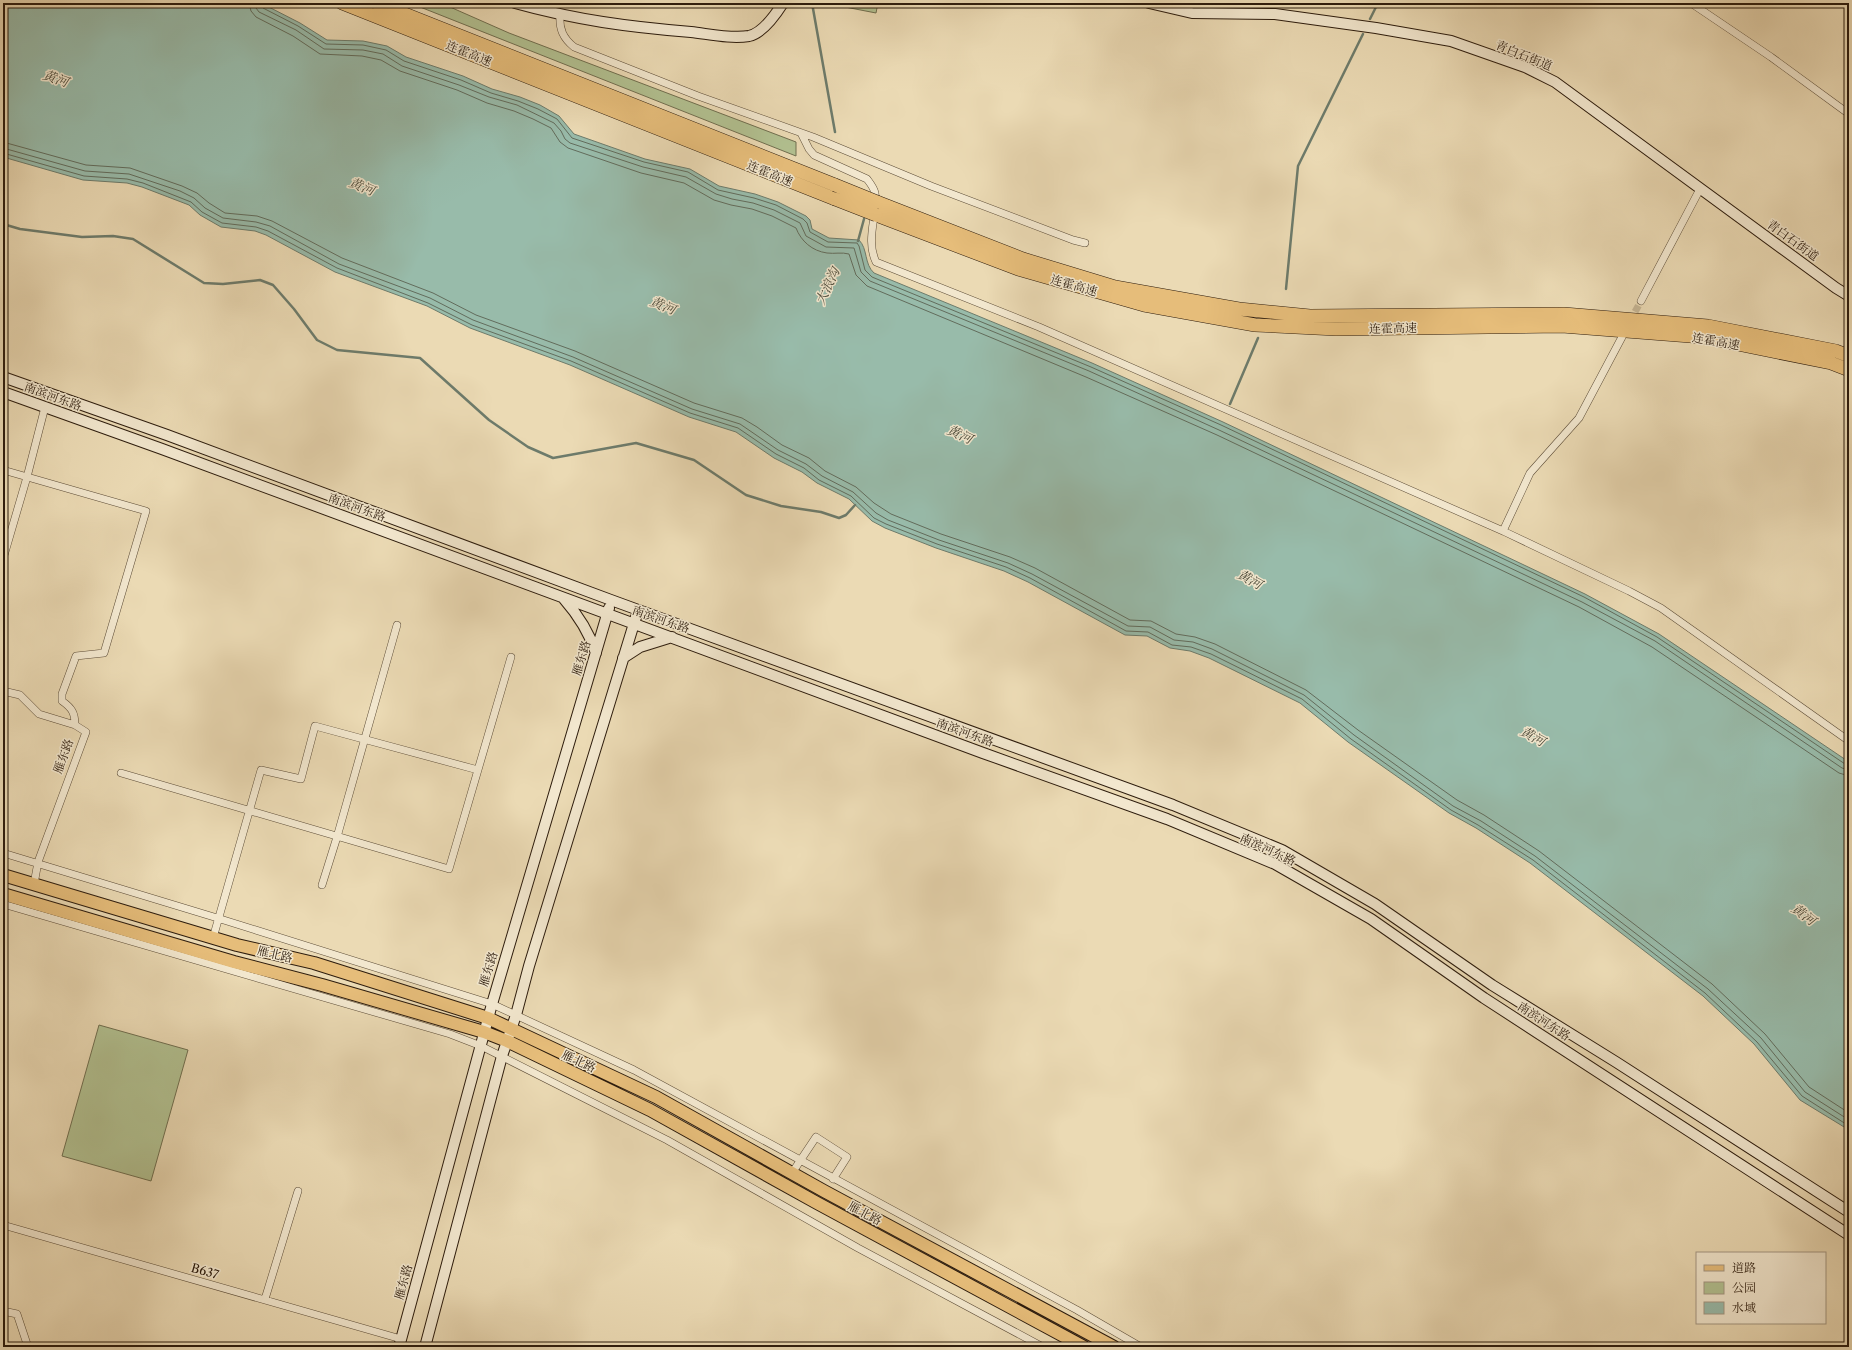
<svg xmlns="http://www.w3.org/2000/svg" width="1852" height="1350" viewBox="0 0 1852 1350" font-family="'Libre Caslon Text','Noto Serif SC',serif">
<rect width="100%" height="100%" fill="#ebdab4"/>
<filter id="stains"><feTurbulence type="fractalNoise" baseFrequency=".005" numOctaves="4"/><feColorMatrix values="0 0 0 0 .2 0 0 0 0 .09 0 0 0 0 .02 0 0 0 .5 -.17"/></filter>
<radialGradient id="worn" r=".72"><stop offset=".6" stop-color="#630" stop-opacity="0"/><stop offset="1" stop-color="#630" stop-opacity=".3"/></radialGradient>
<!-- green -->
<path fill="#b2c191" stroke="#706e4f" d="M410,3H441L509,33L796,142V156Z
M841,3H878L876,13L840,6Z
M99,1025L188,1050L151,1181L62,1156Z"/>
<!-- water -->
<path fill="#98bbaa" stroke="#6d7b6b" d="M3,3H261L300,23L327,40L363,41L387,46L406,57L463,76L492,89L520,97L540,105L559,116L574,134L645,159L690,169L719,186L755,194L778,202L806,216L810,220L812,229L829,238L859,240C868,249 864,264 874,273L1092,363L1223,422L1585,594L1659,634L1849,762V1130L1800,1100L1754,1044L1703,996L1530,863L1476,828L1449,813L1348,742L1300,703L1209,658L1190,651L1170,648L1147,636L1125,635L1028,582L1004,571L936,548L885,528L872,521L849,499L817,483L802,472L774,458L736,432L689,417L570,365L470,328L427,306L335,272L266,235L255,231L221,227L200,215L189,205L142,187L127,183L83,180L3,157Z"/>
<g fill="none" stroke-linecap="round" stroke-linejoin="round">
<!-- shore -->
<path stroke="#626c5c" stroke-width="1" d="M249,3L251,11L256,17L293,36L320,54L362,56L381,60L400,71L457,90L487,103L514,111L533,119L551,128L560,142L568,148L641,173L684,183L714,200L731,205L752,209L772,216L796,228C801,241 812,251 827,253C834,254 842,252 849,254L856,275L867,286L1086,377L1217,435L1579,607L1652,647L1839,773L1849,776
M255,3L256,8L259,12L296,30L324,49L363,50L383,54L402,66L459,85L489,97L517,105L554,123L561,131L565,139L570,143L643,167L686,177L716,194L732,199L753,203L774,210L800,223L806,236L826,247L854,248L861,272L870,281L1089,371L1219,430L1582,602L1655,641L1842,768L1849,770
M260,3L263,8L298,26L326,44L363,45L386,50L404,61L461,80L491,93L518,101L538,109L557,119L572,138L644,162L688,172L718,190L754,198L776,205L803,219L807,223L810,232L828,242L857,243L859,246L865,270L872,277L1091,367L1221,425L1584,597L1657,637L1845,764L1849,765
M3,142L86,165L130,168L182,186L197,193L209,203L225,213L257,216L272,221L342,258L433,293L476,315L575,351L694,403L742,418L757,427L782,445L809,458L825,471L856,487L874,503L891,514L941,534L1010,557L1035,568L1130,620L1151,621L1176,634L1195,637L1215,644L1306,690L1358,730L1457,800L1484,815L1539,851L1712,984L1765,1034L1809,1087L1849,1113
M3,148L85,171L129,174L180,191L194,198L205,208L223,218L256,222L270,226L339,264L430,298L473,320L573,357L692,409L740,424L778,450L806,464L822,476L853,492L876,513L888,520L939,540L1008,563L1032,574L1128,626L1150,627L1174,640L1193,642L1212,649L1304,695L1354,735L1453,806L1481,821L1535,856L1708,989L1761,1038L1805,1092L1849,1120
M3,153L84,176L127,179L143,183L191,202L202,212L222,223L256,227L268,231L337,268L428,303L472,325L571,361L690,413L738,428L776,454L804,468L819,480L851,496L874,518L886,524L937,544L1006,567L1030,578L1126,631L1148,632L1172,645L1191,647L1211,654L1302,699L1351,739L1451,810L1478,825L1533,860L1705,993L1757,1042L1802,1096L1849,1126"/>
<!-- stream -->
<path stroke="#6d7b6b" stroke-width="2.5" d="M812,3L835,132
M1370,19L1378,3
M3,224L20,229L82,237L113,236L133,239L204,283L223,284L260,280L273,285L294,309L317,340L337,350L420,358L489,420L528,447L553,458L636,443L694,460L746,495L781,506L821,512L839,518L846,515L855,505
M858,241L864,219
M1286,289L1298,166L1363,34
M1230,404L1258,338"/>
<!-- street-tunnel -->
<path stroke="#c5b493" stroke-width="7" stroke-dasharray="7 3.5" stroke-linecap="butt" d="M1630,321L1641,301"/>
<defs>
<path id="street" d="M1691,3L1771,57L1849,114
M560,15C559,29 563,38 574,47L698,96L813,137L931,186L1073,240L1085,243
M801,133L809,149L814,155L867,179C870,183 874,188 875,193C878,215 865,239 876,262L1039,327L1503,531L1629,591L1661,608L1849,741
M1641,301L1700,189
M3,470L146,511L104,653L76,656L62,694V701C72,708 75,713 75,725L86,732L38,862L34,884
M1503,531L1530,473L1579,418L1622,337
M3,559L27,477L45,407
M3,691L20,695L39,714L75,725
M121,773L449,869L511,657
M3,853L214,917L492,1004L634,1070L1077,1310L1141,1347
M322,885L337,837L397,625
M3,904L450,1034L481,1046L667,1140L858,1248L1043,1347
M213,938L261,770L301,779L315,726L478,770
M792,1173L816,1137L847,1157L833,1179
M3,1225L401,1339
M265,1299L298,1191
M3,1311L17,1314L28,1347"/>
<path id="secondary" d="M515,3C576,20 629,27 691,32C709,34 731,39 749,36C763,33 776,14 783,3
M1149,3L1192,13L1275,14L1376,28L1451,41L1525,67L1555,82L1836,288L1849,296
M3,377L167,435L611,600L1173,805L1282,850L1375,904L1492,985L1616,1062L1849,1212
M3,392L162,449L983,753L1167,819L1275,864L1371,919L1484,998L1849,1235
M564,599C579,616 589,632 596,653
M623,658L640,647L672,637
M399,1347L492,1004L609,608
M425,1347L502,1056L516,1015L529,966L636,617"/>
<path id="primary" d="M3,875L237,945L314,963L488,1018L656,1097L824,1191L1114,1347
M3,894L234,962L322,985L484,1032L507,1041L650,1110L817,1203L1084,1347"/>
<path id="highway" d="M342,3L835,199
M377,3L835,185
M877,202L1023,259L1115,287L1239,309L1310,316L1564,314L1708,326L1836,351L1849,356
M876,215L1018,269L1144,305L1255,325L1336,329L1562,326L1703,337L1831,363L1849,370"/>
</defs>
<!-- street casing -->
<use href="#street" stroke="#5c4c37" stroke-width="8"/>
<!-- secondary casing -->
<use href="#secondary" stroke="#2d1c0d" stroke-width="12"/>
<!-- primary casing -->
<use href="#primary" stroke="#2d1c0d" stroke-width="14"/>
<!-- highway casing -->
<use href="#highway" stroke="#2d1c0d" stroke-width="14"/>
<!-- street -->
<use href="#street" stroke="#f2e7ce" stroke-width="7"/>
<!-- secondary -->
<use href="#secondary" stroke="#f2e7ce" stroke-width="10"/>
<!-- primary -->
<use href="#primary" stroke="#e6bd7a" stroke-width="12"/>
<!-- highway -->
<use href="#highway" stroke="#e6bd7a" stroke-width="13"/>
<defs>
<path id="highway-bridge" d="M835,185L877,202
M835,199L876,215"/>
</defs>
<!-- highway-bridge casing -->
<use href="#highway-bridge" stroke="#2d1c0d" stroke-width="14" stroke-linecap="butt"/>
<!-- highway-bridge -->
<use href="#highway-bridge" stroke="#e6bd7a" stroke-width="13"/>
</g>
<g text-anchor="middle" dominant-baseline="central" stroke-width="3" stroke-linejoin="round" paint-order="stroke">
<!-- street labels -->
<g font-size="12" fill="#2d1c0d" stroke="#f2e7ce">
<text transform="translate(469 53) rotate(22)">连霍高速</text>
<text transform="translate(1524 55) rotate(22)">青白石街道</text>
<text transform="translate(770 173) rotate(22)">连霍高速</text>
<text transform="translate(1793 240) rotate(36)">青白石街道</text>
<text transform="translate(1074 285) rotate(16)">连霍高速</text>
<text transform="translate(1393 328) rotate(-1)">连霍高速</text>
<text transform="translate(1716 341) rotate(10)">连霍高速</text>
<text transform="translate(53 396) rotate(20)">南滨河东路</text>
<text transform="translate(357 507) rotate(20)">南滨河东路</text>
<text transform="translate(661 619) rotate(19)">南滨河东路</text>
<text transform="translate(581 658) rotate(-73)">雁东路</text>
<text transform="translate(965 732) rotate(20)">南滨河东路</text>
<text transform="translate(63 756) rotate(-70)">雁东路</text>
<text transform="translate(1268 849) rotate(25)">南滨河东路</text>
<text transform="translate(275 954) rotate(13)">雁北路</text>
<text transform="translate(488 969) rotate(-73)">雁东路</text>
<text transform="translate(1544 1021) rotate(33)">南滨河东路</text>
<text transform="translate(579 1061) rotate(25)">雁北路</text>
<text transform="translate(865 1213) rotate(28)">雁北路</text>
<text transform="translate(205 1271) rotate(16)">B637</text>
<text transform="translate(403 1282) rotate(-75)">雁东路</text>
</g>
<!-- water labels -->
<g font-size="13" font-style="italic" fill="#4d4c3c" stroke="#f2e7ce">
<text transform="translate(56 78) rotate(19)">黄河</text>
<text transform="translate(362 186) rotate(22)">黄河</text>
<text transform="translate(827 286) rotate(-65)">大浪沟</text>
<text transform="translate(663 305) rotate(22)">黄河</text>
<text transform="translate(960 434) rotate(25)">黄河</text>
<text transform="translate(1250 579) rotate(29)">黄河</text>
<text transform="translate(1533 736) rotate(29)">黄河</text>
<text transform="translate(1804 914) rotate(37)">黄河</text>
</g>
</g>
<!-- margin -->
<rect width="1852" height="1350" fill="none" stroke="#ebdab4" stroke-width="16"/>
<rect x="4" y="4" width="1844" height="1342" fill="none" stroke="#2d1c0d" stroke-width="2"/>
<rect x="8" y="8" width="1836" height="1334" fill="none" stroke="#2d1c0d"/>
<!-- legend -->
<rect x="1696" y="1252" width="130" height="72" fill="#f2e7ce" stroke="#a39681"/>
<rect x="1704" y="1265" width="20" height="6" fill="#e6bd7a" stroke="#a39681"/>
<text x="1732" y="1272" font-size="12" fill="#2d1c0d">道路</text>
<rect x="1704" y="1282" width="20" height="12" fill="#b2c191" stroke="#a39681"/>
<text x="1732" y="1292" font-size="12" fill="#2d1c0d">公园</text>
<rect x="1704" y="1302" width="20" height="12" fill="#98bbaa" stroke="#a39681"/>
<text x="1732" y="1312" font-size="12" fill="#2d1c0d">水域</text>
<rect width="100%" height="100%" filter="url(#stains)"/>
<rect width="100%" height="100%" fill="url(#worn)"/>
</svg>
